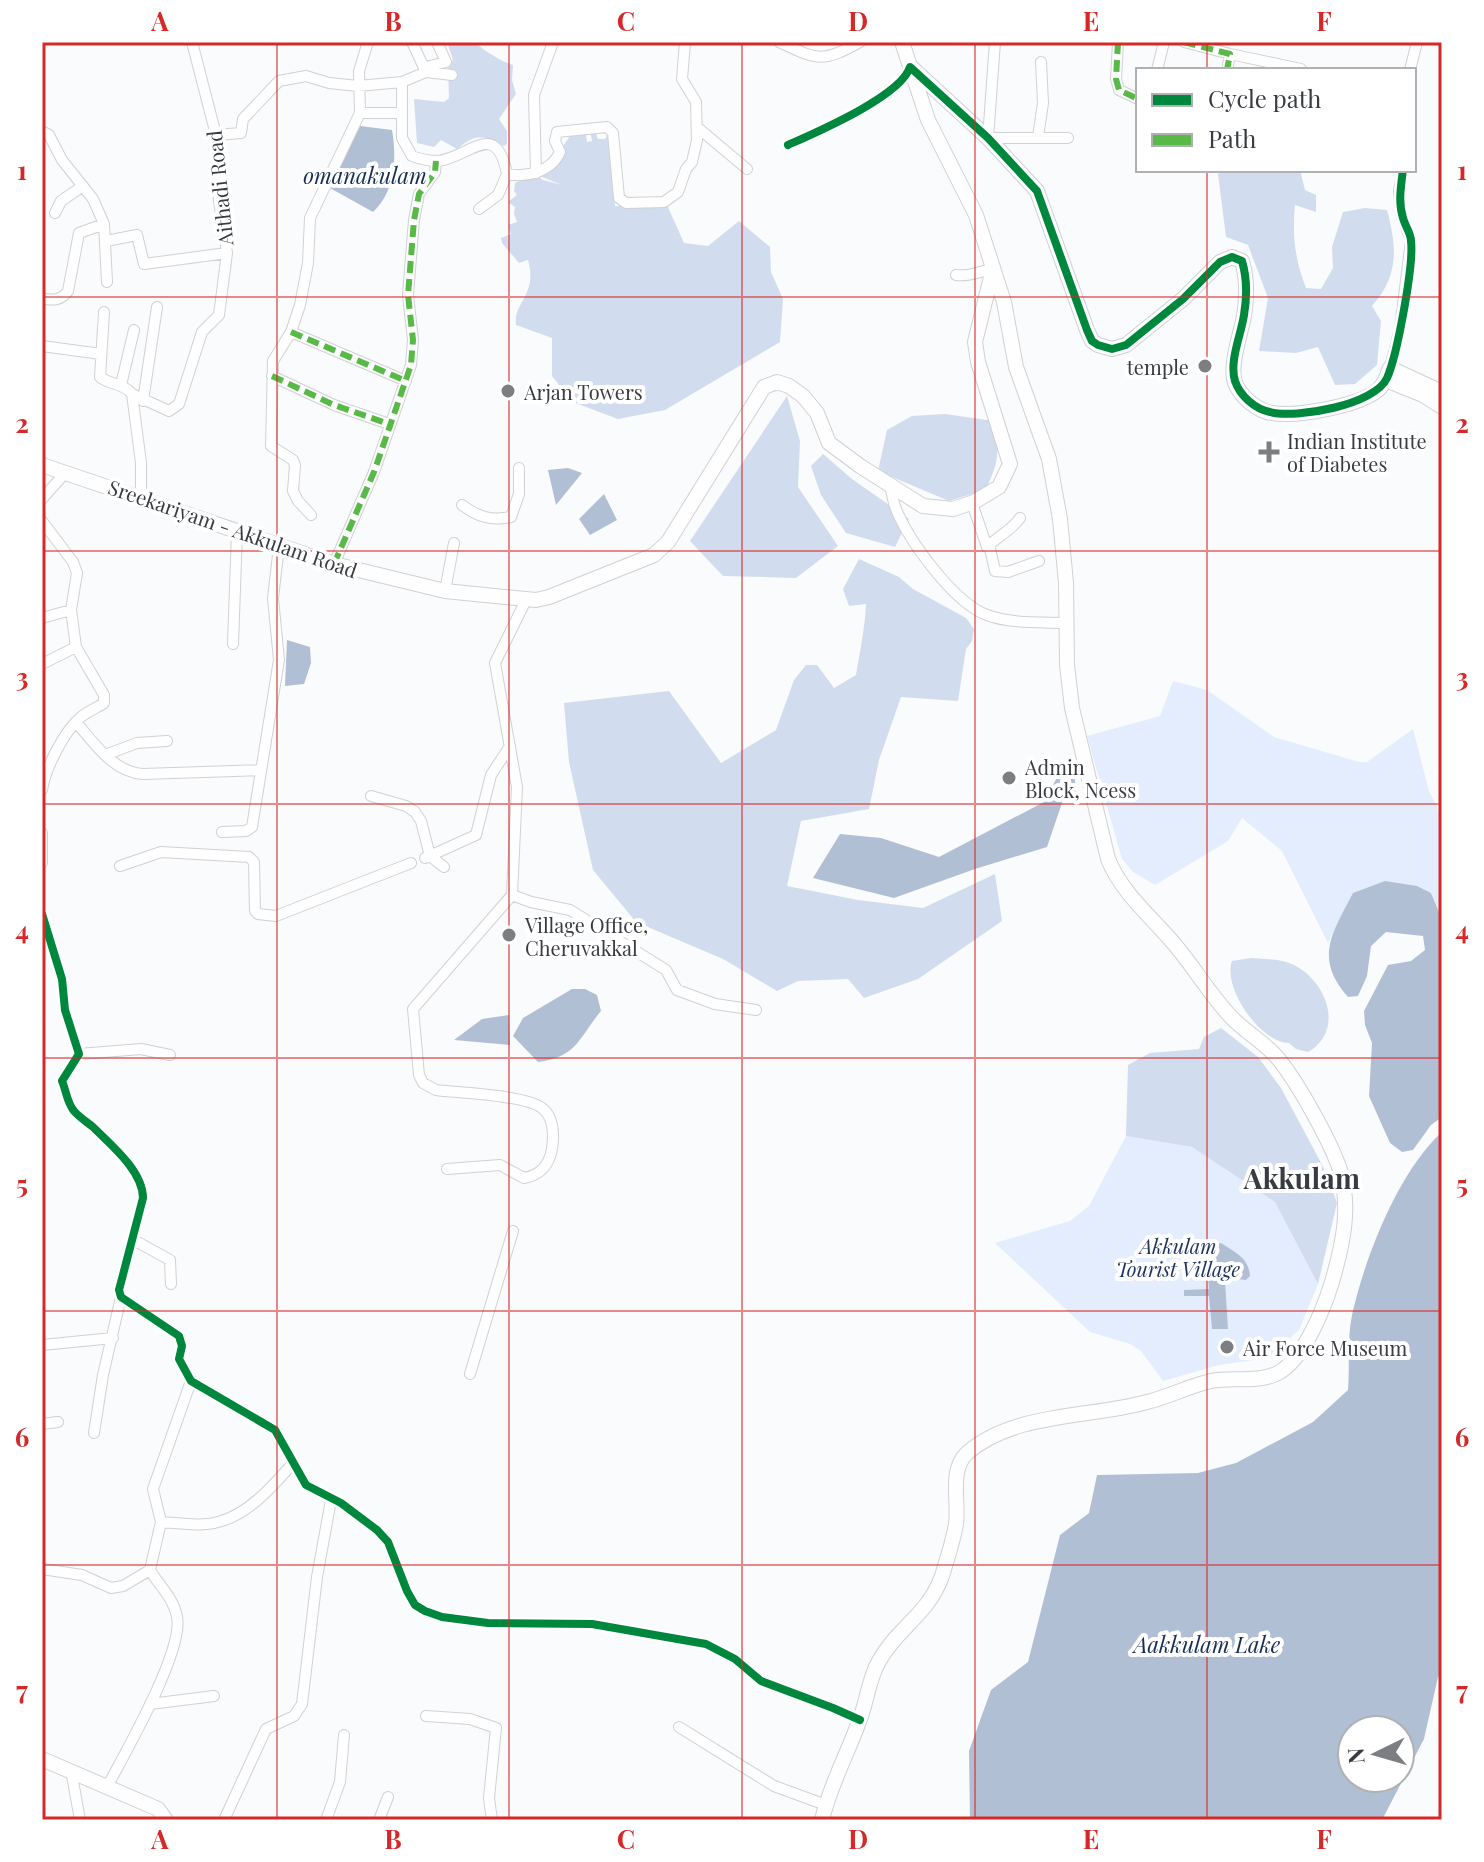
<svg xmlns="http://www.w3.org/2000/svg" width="1484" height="1862" viewBox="0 0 1484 1862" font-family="'Playfair Display',serif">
<rect width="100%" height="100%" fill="#fafbfc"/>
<!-- green -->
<path fill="#e4edfd" d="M1173,681L1207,690L1274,737L1359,762H1367L1413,729L1429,791L1442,817V919L1431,892L1353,893L1328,943L1282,851L1242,818L1228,841L1155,885L1133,872L1122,859L1087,736L1160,716Z
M1126,1136L1192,1147L1276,1202L1318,1284L1299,1330L1268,1358L1219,1365L1163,1381L1141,1351L1130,1344L1090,1332L995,1243L1070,1221L1089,1206Z"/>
<!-- forest -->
<path fill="#d1dcee" d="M447,42H475C481,49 504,63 513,65L512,80L516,94L499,119L507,131V144L504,146C480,135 478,133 457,149L441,140L434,147L417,143L414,99L444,102L449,98L448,68L453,60Z
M590,130H595L598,139H605L610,131L615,206L667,205L684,243L708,246L739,221L770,247L771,272L783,299L780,342L665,410L618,419L573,402L552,376V338L516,325C513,302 538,295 528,260L519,263L502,243L501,238L511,234L508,225L517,222L514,214L515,207L508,202L517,195L514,191L515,183L535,174L543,180L562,185L542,177L538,173L561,149L572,133L586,134L587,142L592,141Z
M1227,170H1300L1305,190L1316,195V212L1295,205C1292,235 1295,260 1306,288L1321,289L1333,268L1332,247L1343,212L1365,208L1387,210C1397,247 1399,276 1372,306L1381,321L1377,365L1355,384L1335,385L1318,347L1296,353L1259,351L1268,298L1248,245L1226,237L1218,174Z
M787,396L800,441L798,487L838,546L796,578L723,576L690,541Z
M945,414L994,421C1000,450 999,464 985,490L949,501L878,471L887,430L912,416Z
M823,454L852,479L909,519L895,547L846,533L821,495L811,466Z
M859,559L899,577L913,589L966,618L974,629L972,641L966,649L958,701L901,697L879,760L869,809L801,821L787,886L858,900L923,908L995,874L1002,921L918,979L864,998L848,979L798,981L777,991L723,959L636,922L593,870L569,762L564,703L669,691L721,763L776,730L794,680L806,665H817L834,688L856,675C860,651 865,628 866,604L849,606L843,589Z
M1251,958C1263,959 1278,959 1289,963C1325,976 1347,1030 1308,1052L1296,1049L1289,1043C1261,1043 1222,988 1232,961Z
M1221,1028L1258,1057L1281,1088L1327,1174L1337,1203L1318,1284L1275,1202L1192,1147L1126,1136L1128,1065L1150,1053L1199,1049L1204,1037Z"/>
<!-- water -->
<path fill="#b1bfd5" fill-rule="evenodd" d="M360,126L392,130C397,158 395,192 373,212L330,188Z
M568,468L582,473L556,505L548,470Z
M604,494L617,520L590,535L579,519Z
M287,640L310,647L311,663L304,684L285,686Z
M1062,768L1074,774L1077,796L1063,800L1047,847L975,869L894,898L813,878L840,834L881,838L939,857L1044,802Z
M1385,881L1417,886L1431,893L1442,919V968L1440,971L1442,985V1117L1431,1125L1413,1150L1402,1152L1390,1143L1369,1096L1372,1043L1365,1025L1364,1011L1388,965L1411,961L1425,950L1423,936L1386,932L1371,946L1367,976L1358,996L1348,997C1313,958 1333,932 1353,893Z
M572,989H585L597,995L601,1011C578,1039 577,1057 538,1062L513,1036L523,1018Z
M509,1015L510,1045L454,1040L482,1019Z
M1442,1132V1673L1438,1677L1424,1739L1382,1820H970L969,1751L991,1690L1028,1662L1060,1535L1089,1513L1097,1475L1198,1473L1236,1463L1313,1422L1348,1390C1350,1366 1347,1339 1352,1315C1365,1257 1398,1172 1442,1132ZM1352,1730H1400V1778H1352Z
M1221,1243C1235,1252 1249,1258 1250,1276L1246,1280L1230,1278L1225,1281L1228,1329H1212L1209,1296H1184V1290L1209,1289L1206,1251L1211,1245Z"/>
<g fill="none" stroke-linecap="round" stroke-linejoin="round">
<defs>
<path id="street" d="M412,42L426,72
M779,42C816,59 821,64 860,42
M995,42L988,138H1068
M1118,42L1116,79L1119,90L1138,99
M1184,42L1230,54L1227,70
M1230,54L1301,69
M426,67L446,62L437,42
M1157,70L1164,42
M1410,70L1417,42
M360,113H402V138L412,156C420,159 430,161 438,161C470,157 496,118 507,174C526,178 551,172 560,152L555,141L557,132L607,127L613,133L619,198L626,203L664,202L678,192L686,169L692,162L697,140L696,102L682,79L685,42
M402,113V82L426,72L452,75
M697,127L747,169
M42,131L49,135L62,160L93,199L104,224L107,282
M216,135L241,133L243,119L279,81L306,76L329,83L358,86L402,82
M1038,137L1043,103L1041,62
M788,145C817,132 901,96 910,67
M536,173L534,95L553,42
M479,209L498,195L507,174
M55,213L61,201L83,186
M106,241L137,235L144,264L227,253
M956,275C971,277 979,271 993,269
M42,299C53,300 61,301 68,291L79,233L104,224
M104,312L100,377C110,385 124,383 132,394
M291,332L406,381
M42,346L101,354
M1390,368L1400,329L1411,240L1402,217L1399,191L1403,170
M272,376L334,405L389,424
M121,385L134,330
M143,401L157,307
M890,485C892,493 893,502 896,509C909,541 954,603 987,615C1011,624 1041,622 1066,623
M141,497V463L132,394L169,411L179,404L202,332L219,315L227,253L219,201L216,135L192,42
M42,499L66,472
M972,503L987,547C997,537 1012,530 1020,518
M462,505C478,517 491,521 511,517L519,494V468
M311,515L298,501L293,491L295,465L293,460L271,446L273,361L291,332L300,305L308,263L310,218L360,113L359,71L368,42
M42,521L73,562L77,573L71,610L76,647L104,695V703C97,708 88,711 81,717C64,731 45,769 42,790
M989,544L995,571L1008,572L1039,561
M334,564L374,472L411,365L413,340L408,295L414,220L419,194L435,172L436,161
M445,591L454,543
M526,600L495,663L517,787L512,895L531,902L570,910L666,970L677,990L715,1004L756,1010
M42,618L71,610
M233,644L237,532
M42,664L76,647
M76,722C94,743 113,772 143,774L261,770
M105,755L137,743L167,741
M371,796L406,806L415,812L421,821L430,856L444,867
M222,832L246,831L252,827L279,660L273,598L279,546
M42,833V863
M425,858L476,835L491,775L510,746
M120,866L161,852L249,857L254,862L255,911L258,914L276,916L411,863
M42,914L62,979L65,1010L79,1054L62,1081C66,1090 67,1103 74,1111C79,1117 87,1122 93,1127C111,1145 143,1171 143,1198L119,1290L121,1297L179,1336L182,1346L179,1359L191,1381L275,1430L306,1485L341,1503L377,1530L388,1542L407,1591L415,1605L425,1611L442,1617L488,1623L592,1624L706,1644L735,1659L761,1681L833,1708L860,1720
M79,1054L141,1049L170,1055
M447,1169L500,1165L524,1178C541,1175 549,1165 552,1149C554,1135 554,1117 542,1108C525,1095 459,1093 436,1090L423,1083L419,1075L413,1009L512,895
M132,1239L170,1260L171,1284
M42,1345L113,1338
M470,1374L513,1231
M42,1424L58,1422
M94,1433L103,1375L121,1297
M161,1522L153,1489L191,1381
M42,1569L82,1575L111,1588L123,1586L150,1570
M150,1704L214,1696
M426,1716L470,1719L496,1728L489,1798L492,1820
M679,1727L774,1786L826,1805
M71,1770L80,1820
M107,1787C125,1753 184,1651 177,1617C174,1598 159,1586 150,1570L161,1522C179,1523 201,1527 218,1522C248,1515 274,1485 293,1463
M224,1820L266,1729L294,1716L302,1704L317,1577L331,1500
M326,1820L340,1782L344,1735
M379,1820L388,1797"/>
<path id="secondary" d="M911,67L988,138L1037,191L1087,330L1092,341L1098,345L1112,349L1126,345L1183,299L1220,262L1232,257L1242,261C1247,278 1247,298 1244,316C1241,333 1229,366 1235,383C1241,397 1257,411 1272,413C1296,417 1361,406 1379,389C1385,383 1387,376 1390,368L1442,392
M1386,380L1423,395L1442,407
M42,465L334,564L445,591L536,600L549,597L654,555L668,542L764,387L777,382L789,386L803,396L817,413L829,443L860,466L923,506L953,509L974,502L999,487L1010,464L978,362L975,342L993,269
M42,1759L158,1809L166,1820
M822,1820C830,1785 848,1753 860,1719C867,1701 869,1678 879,1661C898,1627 928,1615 942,1576C947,1559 953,1542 956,1524C959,1501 949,1470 967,1453C1014,1412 1090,1418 1147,1402C1168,1397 1189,1386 1211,1381C1231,1377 1259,1383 1278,1373C1304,1359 1324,1308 1332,1282C1343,1244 1351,1208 1340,1170C1331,1142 1293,1073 1273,1053C1260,1040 1245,1031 1232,1018C1208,993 1192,963 1169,938C1146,912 1121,891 1108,859L1072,708L1067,665L1066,583L1060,519L1049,459L1016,367L1004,302L976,215L928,120L902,42"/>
</defs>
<!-- street casing -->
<use href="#street" stroke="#cfd1d4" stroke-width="12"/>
<!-- secondary casing -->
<use href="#secondary" stroke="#cfd1d4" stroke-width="16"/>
<!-- street -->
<use href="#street" stroke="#fefeff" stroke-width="10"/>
<!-- secondary -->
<use href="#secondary" stroke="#fefeff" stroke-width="14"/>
<!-- quiet -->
<path stroke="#58b947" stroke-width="6" stroke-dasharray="12 6" stroke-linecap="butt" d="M1118,42L1116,79L1119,90L1138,99
M1184,42L1230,54L1227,70
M291,332L406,381
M272,376L334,405L389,424
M334,564L374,472L411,365L413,340L408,295L414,220L419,194L435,172L436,161"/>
<defs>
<path id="cycleway" d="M788,145C817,132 901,96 910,67L988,138L1037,191L1087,330L1092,341L1098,345L1112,349L1126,345L1183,299L1220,262L1232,257L1242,261C1247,278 1247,297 1244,315C1241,335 1229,361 1235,381C1240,396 1255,409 1270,412C1296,419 1375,405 1387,378C1397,356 1414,265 1411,241C1411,233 1405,226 1403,218C1398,202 1401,186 1403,170
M42,914L62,979L65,1010L79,1054L62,1081C66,1090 67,1103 74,1111C79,1117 87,1122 93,1127C111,1145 143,1171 143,1198L119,1290L121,1297L179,1336L182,1346L179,1359L191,1381L275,1430L306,1485L341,1503L377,1530L388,1542L407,1591L415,1605L425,1611L442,1617L488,1623L592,1624L706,1644L735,1659L761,1681L833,1708L860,1720"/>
</defs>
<!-- cycleway casing -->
<use href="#cycleway" stroke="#fff" stroke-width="13"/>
<!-- cycleway -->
<use href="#cycleway" stroke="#00873e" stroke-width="8"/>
</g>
<!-- grid -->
<path fill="none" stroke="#d62828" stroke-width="2" stroke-opacity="0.55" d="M277,42V1820M509,42V1820M742,42V1820M975,42V1820M1207,42V70M1207,170V1820M42,297H1442M42,551H1442M42,804H1442M42,1058H1442M42,1311H1442M42,1565H1442"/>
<!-- markers -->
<g fill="#7c7e82" stroke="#fff" stroke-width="3">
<circle cx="1205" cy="366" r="8"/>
<circle cx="508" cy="391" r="8"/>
<path d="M1265 440h8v8h8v8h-8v8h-8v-8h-8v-8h8z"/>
<circle cx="1009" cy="778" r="8"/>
<circle cx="509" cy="935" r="8"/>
<circle cx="1227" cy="1347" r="8"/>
</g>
<g text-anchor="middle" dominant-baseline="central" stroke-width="8" stroke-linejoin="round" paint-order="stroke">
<!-- street labels -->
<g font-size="20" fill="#383b41" stroke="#fff">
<text transform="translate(219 188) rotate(-96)">Aithadi Road</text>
<text transform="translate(233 528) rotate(19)">Sreekariyam - Akkulam Road</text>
</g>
<!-- poi labels -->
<g font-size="20" fill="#383b41" stroke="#fff" text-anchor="start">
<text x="1189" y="366" text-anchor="end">temple</text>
<text x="524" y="391">Arjan Towers</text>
<text x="1287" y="440">Indian Institute<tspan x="1287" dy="23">of Diabetes</tspan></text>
<text x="1025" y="766">Admin<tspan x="1025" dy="23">Block, Ncess</tspan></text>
<text x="525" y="924">Village Office,<tspan x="525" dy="23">Cheruvakkal</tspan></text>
<text x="1243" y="1347">Air Force Museum</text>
</g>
<!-- park labels -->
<g font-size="20" font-style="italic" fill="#1b335d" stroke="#fff">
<text x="1178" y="1245">Akkulam<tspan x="1178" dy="23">Tourist Village</tspan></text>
</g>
<!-- water labels -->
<g font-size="22" font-style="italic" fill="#162d56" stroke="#fff">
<text x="365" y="175">omanakulam</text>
<text x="1207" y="1644">Aakkulam Lake</text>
</g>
<!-- district labels -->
<g font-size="28" font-weight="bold" fill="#383b41" stroke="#fff">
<text x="1302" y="1177">Akkulam</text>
</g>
</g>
<!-- border -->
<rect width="1484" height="1862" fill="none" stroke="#ffffff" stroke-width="88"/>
<!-- legend -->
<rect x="1136" y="68" width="280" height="104" fill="#ffffff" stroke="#afb1b3" stroke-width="2"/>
<rect x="1152" y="94" width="40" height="12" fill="#00873e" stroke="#afb1b3" stroke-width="2"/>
<text x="1208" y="108" font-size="24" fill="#383b41">Cycle path</text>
<rect x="1152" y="134" width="40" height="12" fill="#58b947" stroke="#afb1b3" stroke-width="2"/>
<text x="1208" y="148" font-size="24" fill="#383b41">Path</text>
<!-- north arrow -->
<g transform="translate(1376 1754) rotate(265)"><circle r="38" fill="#ffffff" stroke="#afb1b3" stroke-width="2"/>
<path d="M0-6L14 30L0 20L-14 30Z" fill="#7c7e82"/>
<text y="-12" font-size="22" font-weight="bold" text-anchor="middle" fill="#383b41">N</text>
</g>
<rect x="44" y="44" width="1396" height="1774" fill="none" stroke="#d62828" stroke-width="3"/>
<g font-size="26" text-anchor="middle" font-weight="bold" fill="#d62828">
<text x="160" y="31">A</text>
<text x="393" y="31">B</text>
<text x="626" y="31">C</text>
<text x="858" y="31">D</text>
<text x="1091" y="31">E</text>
<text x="1324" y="31">F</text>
<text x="22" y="180">1</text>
<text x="1462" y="180">1</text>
<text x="22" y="433">2</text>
<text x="1462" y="433">2</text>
<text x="22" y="687">3</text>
<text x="1462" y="687">3</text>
<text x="22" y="940">4</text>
<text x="1462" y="940">4</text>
<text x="22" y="1194">5</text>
<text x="1462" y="1194">5</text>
<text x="22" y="1447">6</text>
<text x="1462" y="1447">6</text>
<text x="22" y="1700">7</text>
<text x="1462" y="1700">7</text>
<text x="160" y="1849">A</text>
<text x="393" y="1849">B</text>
<text x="626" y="1849">C</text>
<text x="858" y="1849">D</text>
<text x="1091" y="1849">E</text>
<text x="1324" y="1849">F</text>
</g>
</svg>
